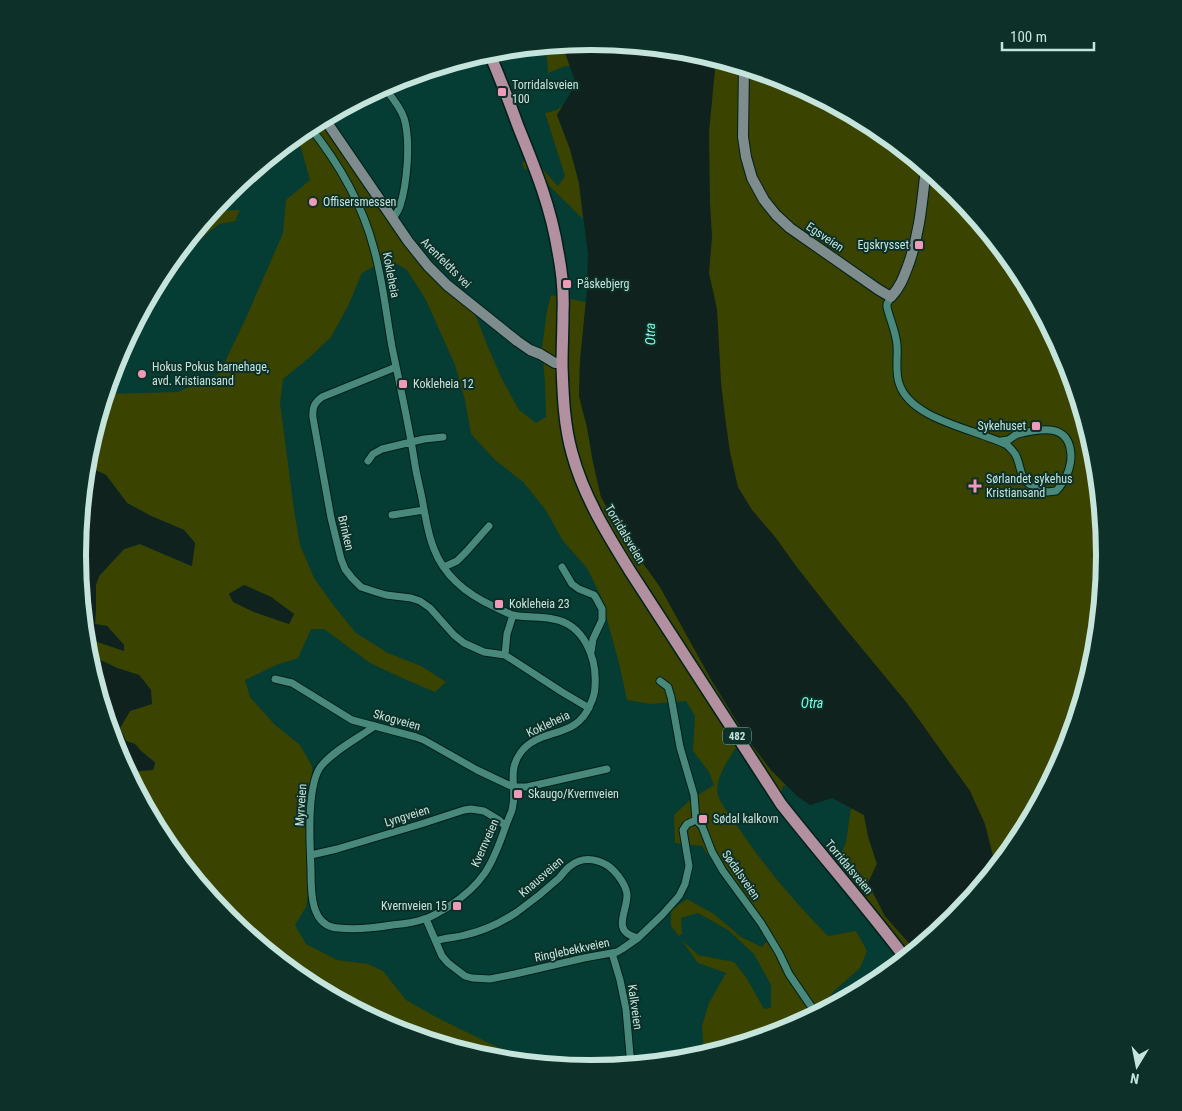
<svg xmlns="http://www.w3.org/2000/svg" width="1182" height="1111" viewBox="0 0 1182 1111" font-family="'Roboto Condensed',sans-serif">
<rect width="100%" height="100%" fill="#053c33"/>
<!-- green -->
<path fill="#3b4300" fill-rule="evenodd" d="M562,44L570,66H565L548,73L547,58L542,46Z
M692,51L788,81L877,128L955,192L1019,270L1066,359L1095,455L1105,556L1095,656L1066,753L1018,841L969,902L718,514Z
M564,104L557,115L570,149L579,183L583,219L533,170L524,169L522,162L534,160L558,186L565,176L545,113L557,110Z
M322,119L361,170L381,201L474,311L487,345L502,379L519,410L536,423L546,417L545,382L542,348L547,311L551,295L586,302L580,361L579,396L587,427L593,462L601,497L619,529L660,587L712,681L749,741L771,770L786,786H783L780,799L802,832L819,852L822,855L838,861L846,842L851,808L864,815L868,836L877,864L868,883L885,916L916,951L908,957L895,944L851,890L793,822L744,751L737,746C729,759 714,779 718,795C719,801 728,812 732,818C760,861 792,900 828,936L856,931L867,951L860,968L833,992L815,1016L788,1031L704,1056L702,1026L709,1003L726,973L698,963L681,939L698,955L734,962L746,977L764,1009L771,1008V985L754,954L728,930L698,913L681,918L682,934L679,936L671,926V910L687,899L714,914L741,937L762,947L768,939L750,909L724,879L702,846L675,843L674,815L690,800L714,785L709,772L693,751L695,716L686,701L650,704L627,700L620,667L601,597L587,568L563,541L545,509L523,482L495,460L471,434L465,400L455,365L426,300L407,270L388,259L362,273L348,306L331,337L311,356L283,379L280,403L294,510L300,545L314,578L334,606L356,633L388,653L421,666L446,682L435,692L402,678L370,663L324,629H311L298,658L276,665L245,680L250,697L274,724L300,745L312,766L311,874L306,907L295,925L306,944L337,960L368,964L383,971L406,1000L436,1017L501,1049L539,1065L490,1060L394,1030L305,983L227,919L163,841L121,762L137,771L153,770L155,762L140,750L135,744L126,741L120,728L130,711L151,704V690L139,675L117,668L96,658L86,645L89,639L124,651V645L107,626L95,624L96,607V585L99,576L124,549L140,544L191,566L195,543L184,530L151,516L127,503L106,475L86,466L87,455L105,394L178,392L219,374L246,318L283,233L286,200L310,180L297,134L306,128ZM244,585L271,597L294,614L289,624L254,612L234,602L229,594Z
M240,210L235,221L219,224L168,265L212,211Z"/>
<!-- water -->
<path fill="#0f221d" d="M591,41L692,51L716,59L709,132L710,202L712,237L709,273L717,309L721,382L725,417L730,452L738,487L752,510L776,538L796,566L840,622L907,703L970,791L985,824L996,868L954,919L916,951L885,916L868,883L877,864L868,836L864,815L832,798L810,805L797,796L771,770L749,741L712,681L660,587L619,529L601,497L593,462L587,427L579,396L580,361L587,290L588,254L579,183L570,149L557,115L576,84L562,44Z
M86,466L106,475L127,503L151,516L184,530L195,543L192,566L140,544L124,549L99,576L96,585V607L95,624L107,626L124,645V651L89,639L86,645L96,658L117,668L139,675L151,690L152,704L130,711L120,728L126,741L135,744L140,750L155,763L153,770L137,771L121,762L116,752L98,693H100L98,682H95L87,656L77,555Z
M244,585L271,597L294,614L289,624L254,612L233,602L229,594Z"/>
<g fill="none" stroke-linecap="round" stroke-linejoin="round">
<defs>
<path id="street" d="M383,86C391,96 400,106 404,118C411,141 407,184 400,206C398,211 396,215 392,219
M309,126C338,162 362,203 374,249C383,281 386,314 392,347C400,386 409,425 415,465C417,478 421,491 423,504C426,519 428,535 434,549C445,578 468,595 495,607C501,610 507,613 513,615C526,618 540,616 553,619C584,624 597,658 595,686C595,693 593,699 590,705C576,740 540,727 521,752C506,772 518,788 512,810C510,816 507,822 505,828C492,866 483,884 448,907C440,911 433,917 424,919C414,923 402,924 392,925C374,928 356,930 338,928C310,926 311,891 311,869C310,845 306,783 322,765C336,749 358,738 375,726
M891,297L887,304V307C890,320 896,332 897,345C898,358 895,371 899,383C910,420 976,429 1007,445C1011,449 1015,452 1017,458C1021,468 1020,477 1029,484L1047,492L1056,491C1065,482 1071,468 1071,456C1070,423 1042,428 1018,434C1014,435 1012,438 1008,440C1008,440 1001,441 1001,441
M396,367L322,397C314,403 312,408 313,418L331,518L341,559L345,569L352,578L361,587L373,591L386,595L411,598L420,601L430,608L454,635L464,643L484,652L505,655L562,692L589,708
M368,461L373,454L382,449L424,439L443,437
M392,515L424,510
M444,567L457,561L466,552L489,526
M562,567L572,584L579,589L594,595L596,598L602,609V620L593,639L591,652
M505,655L507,634L513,615
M275,679L292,683L352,720L416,737L424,740L477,770L513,787H527L607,769
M660,681L668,687L671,697L680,747L694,795L696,820L702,826L712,852L723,871L761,923L779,953L789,974L817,1015
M311,855L337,849L421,824L464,810L471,809L484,811L499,820L505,826
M426,919L442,956L448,963L465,976L472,978L490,979L515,974L584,958L617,952L622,949L638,938L662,915L679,896L685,884L689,866L683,830L687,824L696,820
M436,941C445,937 456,938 465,935C484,931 502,922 517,912C531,902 547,889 559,878C565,871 570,864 579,861C591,857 606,862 614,871C619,876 626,886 627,894C628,911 610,932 638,938
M612,953L620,980L626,1009L631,1066"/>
<path id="secondary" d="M744,67L743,137L746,157L752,178L764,200L776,215L790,228L879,290L891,297C901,286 904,276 909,263C920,231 922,202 926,168
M324,118L408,241L428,266L447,285L517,341L530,350L540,354L555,363H562"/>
<path id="primary" d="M489,52C499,76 509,101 518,126C535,168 551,207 558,252C562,272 564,292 563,313C563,330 562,348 562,366C563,394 564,425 572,453C583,495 607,534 630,571L781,804C822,856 866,906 906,959"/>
</defs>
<!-- street casing -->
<use href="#street" stroke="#00211b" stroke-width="9"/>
<!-- secondary casing -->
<use href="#secondary" stroke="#00211b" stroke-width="12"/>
<!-- primary casing -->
<use href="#primary" stroke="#00211b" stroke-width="14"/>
<!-- street -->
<use href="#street" stroke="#49897b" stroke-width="7"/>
<!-- secondary -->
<use href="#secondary" stroke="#7e8c8e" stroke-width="10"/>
<!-- primary -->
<use href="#primary" stroke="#b290a0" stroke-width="11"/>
</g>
<!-- markers -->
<g fill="#ef9ab8" stroke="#0d3029" stroke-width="2">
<rect x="497" y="87" width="10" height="10" rx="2.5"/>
<circle cx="313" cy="202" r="5"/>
<rect x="914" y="240" width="10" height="10" rx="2.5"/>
<rect x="562" y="279" width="10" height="10" rx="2.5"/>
<circle cx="142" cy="374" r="5"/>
<rect x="398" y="379" width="10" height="10" rx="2.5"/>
<rect x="1031" y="421" width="10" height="10" rx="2.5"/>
<path d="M972.5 478.5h5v5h5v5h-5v5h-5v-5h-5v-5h5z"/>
<rect x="494" y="599" width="10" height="10" rx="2.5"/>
<rect x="513" y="789" width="10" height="10" rx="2.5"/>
<rect x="698" y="814" width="10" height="10" rx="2.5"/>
<rect x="452" y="901" width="10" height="10" rx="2.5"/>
</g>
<g text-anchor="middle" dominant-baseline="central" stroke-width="4" stroke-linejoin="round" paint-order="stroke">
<!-- shield labels -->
<rect fill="#0d3029" stroke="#8eafa6" stroke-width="1" x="723" y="727.5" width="28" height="17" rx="4"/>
<g font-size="11" font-weight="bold" fill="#c5e5dc">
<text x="737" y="736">482</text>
</g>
<!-- poi labels -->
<g font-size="12" fill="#c5e5dc" stroke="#0d3029" text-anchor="start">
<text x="512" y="85">Torridalsveien<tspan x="512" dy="14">100</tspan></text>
<text x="323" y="202">Offisersmessen</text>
<text x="909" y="245" text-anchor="end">Egskrysset</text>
<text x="577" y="284">Påskebjerg</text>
<text x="152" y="367">Hokus Pokus barnehage,<tspan x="152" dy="14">avd. Kristiansand</tspan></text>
<text x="413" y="384">Kokleheia 12</text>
<text x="1026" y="426" text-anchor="end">Sykehuset</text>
<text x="986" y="479">Sørlandet sykehus<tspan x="986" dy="14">Kristiansand</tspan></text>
<text x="509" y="604">Kokleheia 23</text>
<text x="528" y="794">Skaugo/Kvernveien</text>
<text x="713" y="819">Sødal kalkovn</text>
<text x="447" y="906" text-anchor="end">Kvernveien 15</text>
</g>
<!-- street labels -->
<g font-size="12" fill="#c5e5dc" stroke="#0d3029">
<text transform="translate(825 237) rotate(34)">Egsveien</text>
<text transform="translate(446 263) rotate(45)">Arenfeldts vei</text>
<text transform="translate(391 275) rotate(79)">Kokleheia</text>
<text transform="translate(346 533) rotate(77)">Brinken</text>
<text transform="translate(625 534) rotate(59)">Torridalsveien</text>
<text transform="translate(397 720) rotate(16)">Skogveien</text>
<text transform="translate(548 724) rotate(-25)">Kokleheia</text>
<text transform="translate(301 805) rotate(-86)">Myrveien</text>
<text transform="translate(407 816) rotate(-17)">Lyngveien</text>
<text transform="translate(485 843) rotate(-66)">Kvernveien</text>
<text transform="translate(849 867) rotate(50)">Torridalsveien</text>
<text transform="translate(741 875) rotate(55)">Sødalsveien</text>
<text transform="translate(541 877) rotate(-41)">Knausveien</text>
<text transform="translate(572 950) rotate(-12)">Ringlebekkveien</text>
<text transform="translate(635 1007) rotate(82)">Kalkveien</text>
</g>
<!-- water labels -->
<g font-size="14" font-style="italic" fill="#76ffe2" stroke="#0d3029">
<text transform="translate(650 334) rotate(-91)">Otra</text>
<text x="812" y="703">Otra</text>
</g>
</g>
<!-- crop -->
<path d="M0 0H1182V1111H0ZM86 555a505 505 0 1 1 1010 0a505 505 0 1 1-1010 0Z" fill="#0d3029" fill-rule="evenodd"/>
<path fill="none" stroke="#c5e5dc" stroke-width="6" d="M86 555a505 505 0 1 1 1010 0a505 505 0 1 1-1010 0Z"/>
<!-- north arrow -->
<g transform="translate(1137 1066) rotate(190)" stroke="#0d3029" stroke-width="4" paint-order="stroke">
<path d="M0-4L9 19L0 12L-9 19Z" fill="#c5e5dc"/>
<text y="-8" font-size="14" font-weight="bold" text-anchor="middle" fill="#c5e5dc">N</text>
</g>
<!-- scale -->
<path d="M1002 42v8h92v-8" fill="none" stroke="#c5e5dc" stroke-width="2.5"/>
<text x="1010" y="42" font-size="15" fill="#c5e5dc" stroke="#0d3029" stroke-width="4" paint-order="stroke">100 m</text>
</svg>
